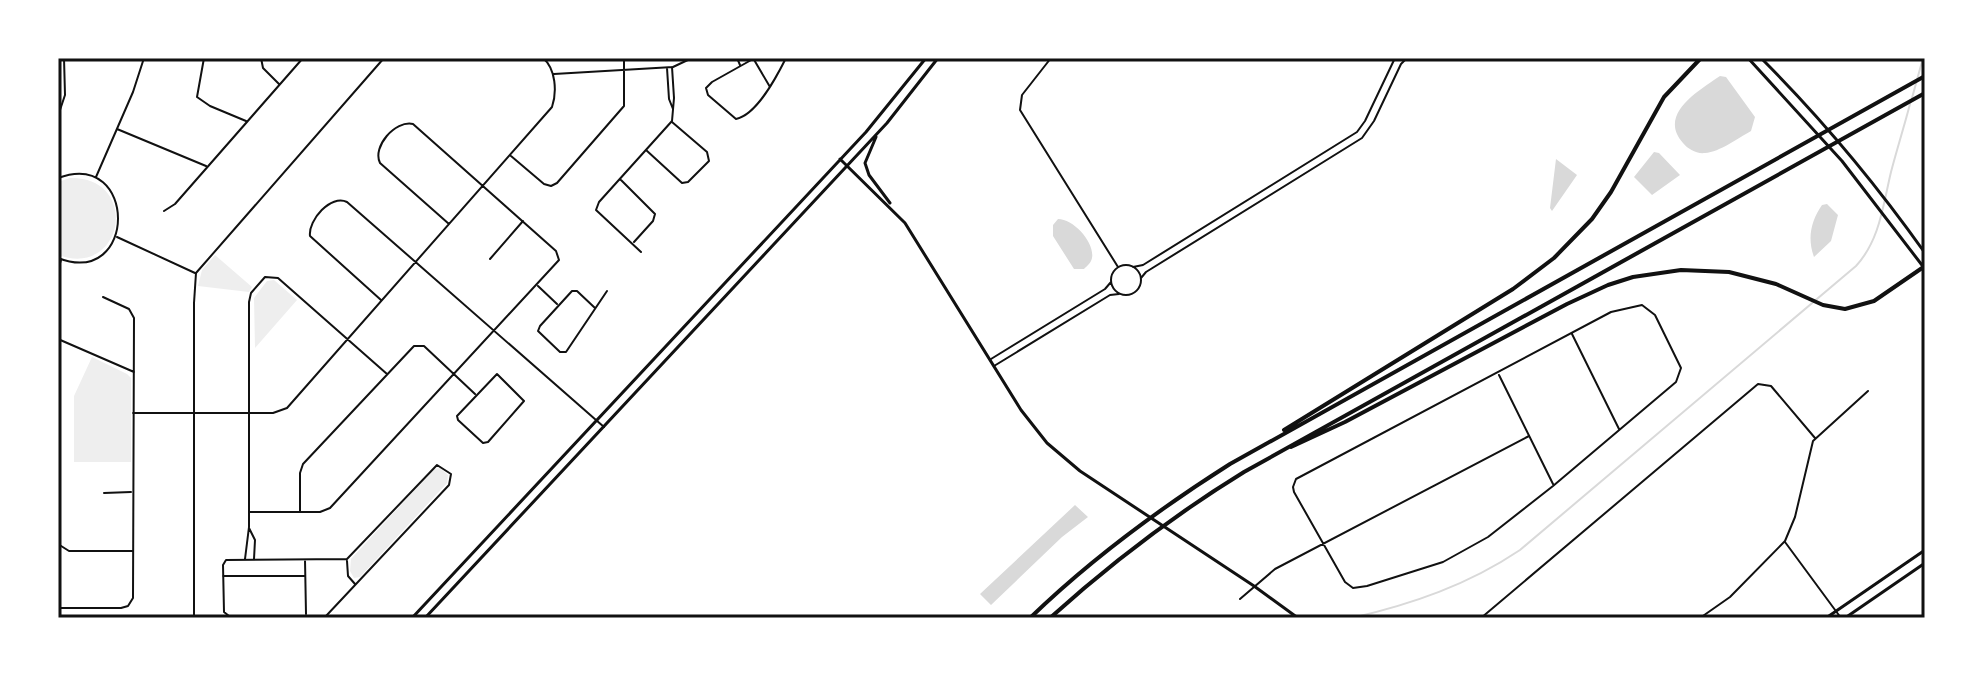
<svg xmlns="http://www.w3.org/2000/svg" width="1983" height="676" viewBox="0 0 1983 676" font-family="Raleway,sans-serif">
<rect width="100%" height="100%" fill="#fff"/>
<!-- green -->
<path fill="#eee" d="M70,178C140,176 125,279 58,255V182Z
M215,255L252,287L249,292L198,286L202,270Z
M274,280L297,300L255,348L254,298L267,281Z
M92,357L127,374L131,378V462H74V396Z
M440,468L448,475L447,483L360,577L354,578L350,571L351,559L434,469Z"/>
<!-- water -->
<path fill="#d9d9d9" d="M1720,76L1726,77L1755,117L1751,131C1738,138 1720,152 1705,153C1696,154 1688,149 1683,143C1657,114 1700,90 1720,76Z
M1654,152L1659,153L1680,175L1652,195L1634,177Z
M1556,159L1577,175L1552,211L1550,208Z
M1827,204L1838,215L1831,241L1814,257C1807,238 1811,221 1822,205Z
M1058,219C1074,219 1095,243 1092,258C1091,263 1087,266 1084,269H1074L1053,236V225Z
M1075,505L1088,517L1062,537L991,605L980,594Z"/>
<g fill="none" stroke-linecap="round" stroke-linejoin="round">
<!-- stream -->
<path stroke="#d9d9d9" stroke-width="2" d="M1912,98L1923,58
M1352,618C1412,604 1468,585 1520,550L1856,266C1880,240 1883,205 1891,172C1897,149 1904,127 1910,104"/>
<!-- minor -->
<path stroke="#111" stroke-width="2" d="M204,58L197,97L210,106L246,121
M261,58L263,68L279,84
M737,58L740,65
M753,58L770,87
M1051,58L1022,95L1020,110L1118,267
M753,59L712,82L706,88L708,95L736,119C757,115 777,76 786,58
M667,68L669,99L673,109
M554,74L673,67L692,58
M58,116L65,95L64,58
M117,129L206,166
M646,150L682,183L688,182L709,161L707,152L672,122
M511,156L544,184L551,186L557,183L624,106V58
M96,177L133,92L144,58
M58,178C138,148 138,289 58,258
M621,180L655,214L653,221L634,242
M164,211L175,204L303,58
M117,237L195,273
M641,252L596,210L599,202L672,121L674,98L672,67
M490,259L523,221
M1111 280a15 15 0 1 1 30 0a15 15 0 1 1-30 0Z
M1133,267L1143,265L1357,132L1365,121L1395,58
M58,270L61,260
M1141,278L1146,272L1362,138L1374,121L1401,64L1407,58
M538,286L557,304
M381,300L310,236C308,220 331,194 347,202L604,427
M1642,305L1655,315L1681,368L1676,382L1553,486L1488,537L1443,562L1367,586L1353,588L1345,582L1294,492L1293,487L1296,479L1611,312Z
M595,308L577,291H572L540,326L538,331L560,352H566L607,291
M1572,334L1619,429
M58,339L134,372
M991,359L1105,289L1111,282
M994,366L1110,295L1119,294
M497,374L524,401L488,442L483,443L458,420L457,416Z
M1499,375L1553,484
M133,413H273L287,408L552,107C557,92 556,69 543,58
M437,465L451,474L449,485L326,616H229L224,612L223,565L226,560L347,559Z
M104,493L131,492
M300,511V473L303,464L414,346H424L475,394
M249,512H320L330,508L559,260L556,251L413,124C395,120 372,147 380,163L449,224
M249,528L255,540L254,559
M1785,542L1841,618
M58,544L69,551H133
M245,559L249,527V302L251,293L265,277L278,278L387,374
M305,560L306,614
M347,561L348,576L355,584
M223,576H305
M1240,599L1275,569L1529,436
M58,608H121L128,606L133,598L134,318L129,309L103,297
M194,618V303L196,273L384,58
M1481,618L1758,384L1771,386L1815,438
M1700,618L1730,597L1785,541L1795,517L1813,441L1868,391"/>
<!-- tertiary -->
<path stroke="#111" stroke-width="3" d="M876,137L865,163L869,175L890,203
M840,159L905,223L1021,410L1047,443L1080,471L1254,586L1298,618
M412,618L866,132L926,58
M425,618L887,123L938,58"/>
<!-- secondary -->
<path stroke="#111" stroke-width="3" d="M1748,58L1842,161L1925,269
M1761,58C1821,118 1876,184 1925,253
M1826,618L1925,550
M1845,618L1925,563"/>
<!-- motorway -->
<path stroke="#111" stroke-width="4" d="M1284,430L1513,289L1554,258L1592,219L1611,192L1664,97L1701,58
M1291,447L1345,422L1567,304L1608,285L1633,277L1681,270L1729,272L1776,284L1823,305L1845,309L1874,301L1925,266
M1030,618C1091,559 1159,509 1230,464L1925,76
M1050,618C1111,563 1174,515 1244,472L1925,93"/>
</g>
<!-- border -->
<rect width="1983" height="676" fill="none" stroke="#ffffff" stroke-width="120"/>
<rect x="60" y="60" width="1863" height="556" fill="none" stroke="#111" stroke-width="3"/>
</svg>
